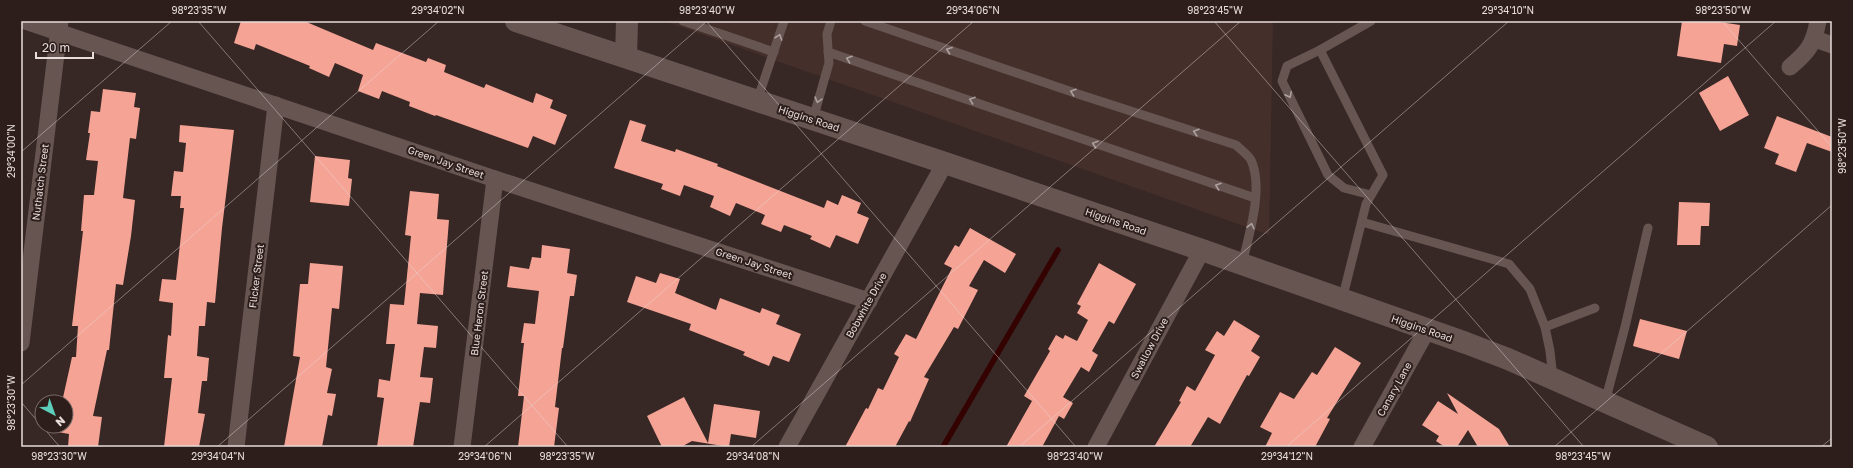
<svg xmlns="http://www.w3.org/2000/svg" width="1853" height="468" font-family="'Golos Text',sans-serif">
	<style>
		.built { fill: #442f2b }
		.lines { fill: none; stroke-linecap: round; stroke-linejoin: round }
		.stream { stroke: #330201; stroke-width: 5.5 }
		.building { fill: #f5a395 }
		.service { stroke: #675552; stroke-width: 9 }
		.minor { stroke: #675552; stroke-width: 17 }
		.tertiary { stroke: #675552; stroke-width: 22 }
		.oneway { stroke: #ada09d }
		.ticks { fill: none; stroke: #e7dddb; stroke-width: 1; stroke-opacity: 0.45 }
		.labels { text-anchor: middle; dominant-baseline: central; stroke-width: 4; stroke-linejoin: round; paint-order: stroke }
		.street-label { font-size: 10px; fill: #e7dddb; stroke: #2d1e1b }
		.neatline { fill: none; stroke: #e7dddb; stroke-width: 1.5 }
		.ticks-label { font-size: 10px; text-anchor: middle; fill: #e7dddb }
	</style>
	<rect width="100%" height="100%" fill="#372725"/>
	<path class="built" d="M664,21H1273L1269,235Z"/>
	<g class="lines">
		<path class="stream" d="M943,447L1058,250"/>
	</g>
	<g class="building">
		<path d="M241,21H304L373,50L376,43L426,62L428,58L446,65L444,72L484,88L486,84L533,103L536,93L553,100L550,108L567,115L555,145L533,136L528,148L436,115L435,116L409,106L410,102L382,91L379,99L358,91L363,75L335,63L329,77L309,68L310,66L256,44L254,50L234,43Z"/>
		<path d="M1682,21H1713L1740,25L1737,46L1724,44L1721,63L1677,56Z"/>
		<path d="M1728,76L1749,115L1720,131L1699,93Z"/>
		<path d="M103,89L136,93L134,107L140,108L136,139L130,138L123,198L135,200L131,236L123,285L116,284L109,350H107L93,416L102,417L98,447H68L69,434L58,432L59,426H66V402H62L72,357H76L78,326H72L83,231H81L84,195H94L98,161L86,160L90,133H88L91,111L100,112Z"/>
		<path d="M1777,116L1832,137V152L1807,143L1796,172L1775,164L1779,154L1764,148Z"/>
		<path d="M630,120L646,125L641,141L675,152L676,149L718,164L717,166L824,208L827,200L838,205L842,195L861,203L857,213L869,218L858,244L836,235L830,248L810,239L812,236L784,225L781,232L761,224L765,215L736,203L730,216L710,207L714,196L684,185L680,196L661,189L663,184L614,168Z"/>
		<path d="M180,125L234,130L222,228L215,303L207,302L205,326H199L197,356L209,358L207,381H202L198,413L205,414L199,447H164L172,378H164L168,335L171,336L173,303L159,301L162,279L176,280L184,208H180L181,196H171L174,171L183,172L186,143L179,142Z"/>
		<path d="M315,156L350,160L348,178L352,179L349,206L310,202Z"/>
		<path d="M410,191L439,194L437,219L449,220L443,295L420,293L417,324L438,326L436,348L424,347L420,377L433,378L430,403L420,402L413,447H377L384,398L377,397L379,379L390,381L395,344H386L390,304L404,305L411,236L405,235Z"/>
		<path d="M1679,202L1710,203L1709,226H1701L1700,245H1677Z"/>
		<path d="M970,228L1016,254L1005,273L984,260L969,286L978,290L958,329L954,327L924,377L929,379L910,422L909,421L895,447H845L866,408L868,409L878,388L883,390L899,357L894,354L906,334L916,339L952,268L944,264L955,245L959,247Z"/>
		<path d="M542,245L570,249L567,273L577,275L574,296H570L563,348H562L555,407L559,408L554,447H518L524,396H518L524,343H521L524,323L535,324L539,291L507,287L510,266L529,269L532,257L541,258Z"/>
		<path d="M310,263L343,266L339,309L332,308L326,367L332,369L327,393L336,394L332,416L328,415L322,447H284L300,357L293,356L300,284H308Z"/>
		<path d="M1099,263L1136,284L1114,324L1109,321L1092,351L1098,355L1089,372L1081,367L1063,397L1073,403L1064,419L1059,416L1042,447H1006L1032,401L1024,396L1050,351L1048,349L1056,335L1063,339L1065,335L1077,341L1088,320L1077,313L1081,306L1077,304Z"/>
		<path d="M660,273L680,279L675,293L716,310L720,298L760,313L762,308L780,315L776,324L801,334L789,362L773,356L769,366L743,355L745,352L689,330L691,324L627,302L636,276L656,283Z"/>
		<path d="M1640,319L1687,331L1679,359L1633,346Z"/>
		<path d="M1234,320L1260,336L1251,351L1260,357L1249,376L1247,375L1220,424L1208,417L1190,447H1154L1181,402L1179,401L1187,386L1195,391L1215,355L1205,350L1217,331L1224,336Z"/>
		<path d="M1335,347L1361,363L1327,418L1330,419L1315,447H1265L1272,433L1260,427L1280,392L1294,399L1312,372L1317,375Z"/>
		<path d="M1447,393L1499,429L1510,447H1478L1468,430L1457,447H1445L1436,441L1439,436L1422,425L1438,401L1458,414Z"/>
		<path d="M684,397L708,443L714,404L760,411L756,438L731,434L729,447L692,441L681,447H662L647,416Z"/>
	</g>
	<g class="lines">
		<g class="service">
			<path d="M683,21L774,52"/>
			<path d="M865,21L1081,95L1236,145C1240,149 1248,155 1251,160C1264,188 1249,235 1242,264"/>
			<path d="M1320,50L1287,66L1282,81L1328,175L1344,188L1371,195"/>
			<path d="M828,52L1255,198"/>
			<path d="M757,101L784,21"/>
			<path d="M813,119L829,63L827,34L831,21"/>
			<path d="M1362,222L1509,264L1530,289L1545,327L1550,351L1553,378"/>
			<path d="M1342,300L1366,204L1383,175L1320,50L1371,21"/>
			<path d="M1545,327L1595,308"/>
			<path d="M1605,402L1625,327L1648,228"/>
		</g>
		<g class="minor">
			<path d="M25,21L495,179L869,301"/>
			<path d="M1815,39L1832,45"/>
			<path d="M1790,67C1808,52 1814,44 1818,21"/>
			<path d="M21,343L60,21"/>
			<path d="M236,447L276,105"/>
			<path d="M462,447L495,179"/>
			<path d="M787,447L945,163"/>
			<path d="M1096,447L1202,250"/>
			<path d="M1362,447L1427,330"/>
		</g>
		<g class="tertiary">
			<path d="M516,21L945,163L1202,250L1466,343L1508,359L1707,447"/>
			<path d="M626,57L627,21"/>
		</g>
	</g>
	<defs><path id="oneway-chevron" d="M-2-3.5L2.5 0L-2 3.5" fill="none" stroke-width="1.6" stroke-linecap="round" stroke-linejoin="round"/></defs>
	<g class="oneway">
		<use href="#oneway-chevron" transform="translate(779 37) rotate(-71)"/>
		<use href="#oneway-chevron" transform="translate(949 50) rotate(-160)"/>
		<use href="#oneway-chevron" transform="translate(849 59) rotate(-161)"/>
		<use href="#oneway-chevron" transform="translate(1073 92) rotate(-161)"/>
		<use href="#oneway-chevron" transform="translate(1289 95) rotate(64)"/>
		<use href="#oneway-chevron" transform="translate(818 100) rotate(106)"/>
		<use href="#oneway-chevron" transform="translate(972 100) rotate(-161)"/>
		<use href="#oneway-chevron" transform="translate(1196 132) rotate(-163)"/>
		<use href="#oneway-chevron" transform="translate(1095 144) rotate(-161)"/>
		<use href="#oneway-chevron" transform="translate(1218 186) rotate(-161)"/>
		<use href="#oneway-chevron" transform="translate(1251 226) rotate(-77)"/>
	</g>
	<path class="ticks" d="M198,21L568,447M706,21L1076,447M1214,21L1584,447M1722,21L1832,147M21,152L172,21M21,385L439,21M21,402L60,447M217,447L707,21M484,447L974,21M751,447L1241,21M1019,447L1509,21M1286,447L1776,21M1554,447L1832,205M1821,447L1832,438"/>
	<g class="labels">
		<g class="street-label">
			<text transform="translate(809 118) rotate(18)">Higgins Road</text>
			<text transform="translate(446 162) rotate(19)">Green Jay Street</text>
			<text transform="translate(40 182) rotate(-83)">Nuthatch Street</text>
			<text transform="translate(1116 221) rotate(19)">Higgins Road</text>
			<text transform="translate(754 263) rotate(18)">Green Jay Street</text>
			<text transform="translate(256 276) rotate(-83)">Flicker Street</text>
			<text transform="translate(866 305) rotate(-61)">Bobwhite Drive</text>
			<text transform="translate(479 313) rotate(-83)">Blue Heron Street</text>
			<text transform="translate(1422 328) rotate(19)">Higgins Road</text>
			<text transform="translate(1149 348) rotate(-62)">Swallow Drive</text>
			<text transform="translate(1394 389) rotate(-61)">Canary Lane</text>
		</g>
	</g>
	<rect width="1853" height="468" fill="none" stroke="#2d1e1b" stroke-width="44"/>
	<g transform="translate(54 414) rotate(139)"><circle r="19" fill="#2d1e1b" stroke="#776a68"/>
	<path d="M0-3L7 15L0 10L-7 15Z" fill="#5dceba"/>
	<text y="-6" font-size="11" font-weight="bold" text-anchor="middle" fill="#e7dddb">N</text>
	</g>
	<path d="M36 52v6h57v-6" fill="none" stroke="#e7dddb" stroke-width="2"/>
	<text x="42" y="52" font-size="12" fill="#e7dddb" stroke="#2d1e1b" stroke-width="3" paint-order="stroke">20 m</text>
	<rect x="22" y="22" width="1809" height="424" class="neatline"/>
	<g class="ticks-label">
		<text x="199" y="14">98°23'35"W</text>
		<text x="438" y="14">29°34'02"N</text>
		<text x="707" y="14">98°23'40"W</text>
		<text x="973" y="14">29°34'06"N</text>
		<text x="1215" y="14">98°23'45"W</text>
		<text x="1508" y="14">29°34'10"N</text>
		<text x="1723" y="14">98°23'50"W</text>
		<text transform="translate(1842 146) rotate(-90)" y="4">98°23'50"W</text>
		<text transform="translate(11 151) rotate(-90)" y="4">29°34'00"N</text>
		<text transform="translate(11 403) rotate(-90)" y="4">98°23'30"W</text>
		<text x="59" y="460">98°23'30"W</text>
		<text x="218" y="460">29°34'04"N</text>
		<text x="485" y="460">29°34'06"N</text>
		<text x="567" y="460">98°23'35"W</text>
		<text x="753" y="460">29°34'08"N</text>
		<text x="1075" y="460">98°23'40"W</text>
		<text x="1287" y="460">29°34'12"N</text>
		<text x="1583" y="460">98°23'45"W</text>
	</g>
</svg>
